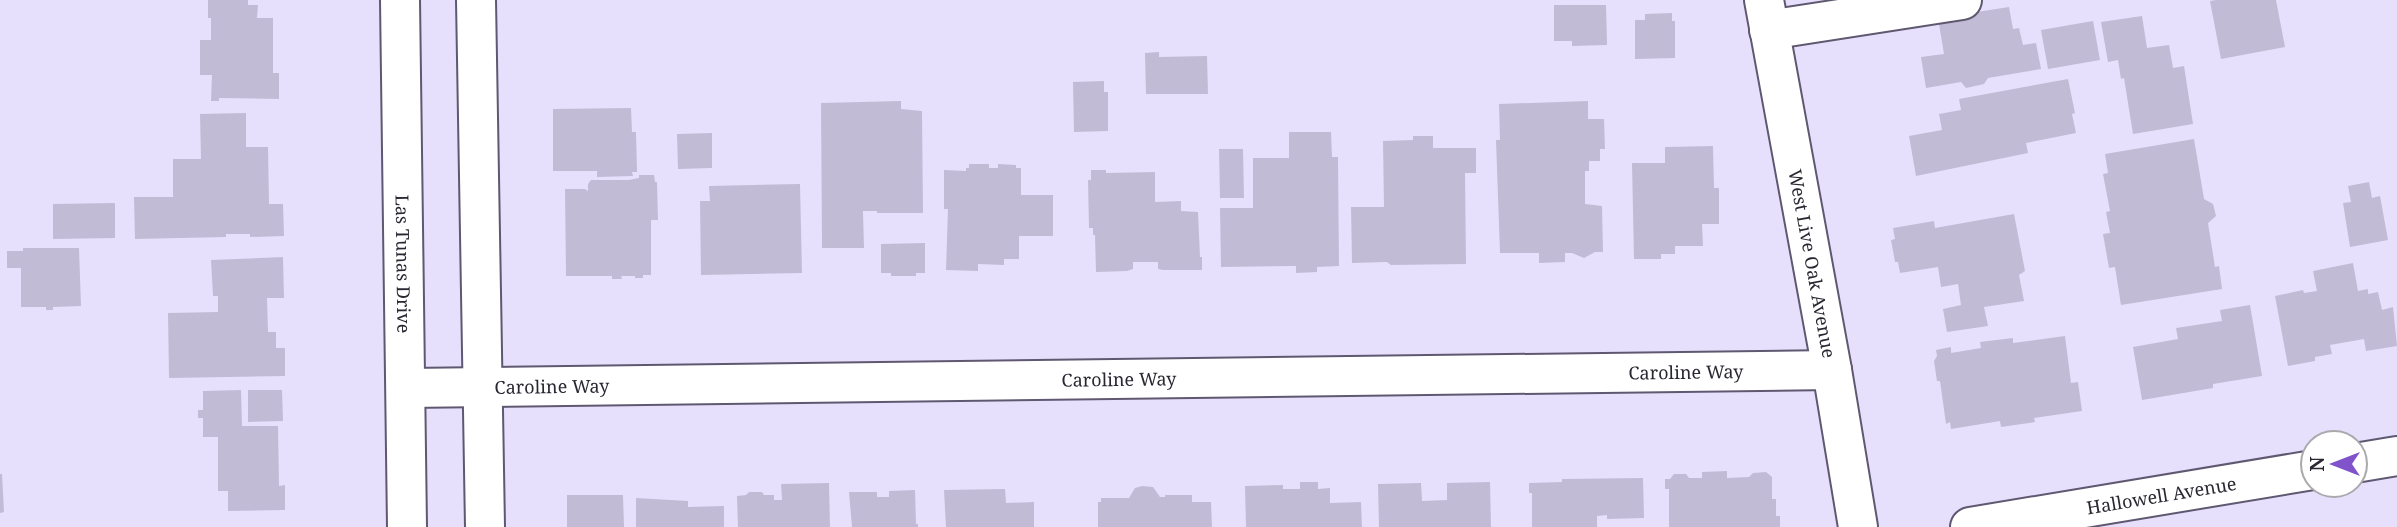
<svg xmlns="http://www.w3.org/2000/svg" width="2397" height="527" font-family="'Noto Serif',serif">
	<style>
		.building { fill: #c2bbd6 }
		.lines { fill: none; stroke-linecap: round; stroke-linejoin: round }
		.minor-casing { stroke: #5f5870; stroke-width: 42 }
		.major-casing { stroke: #5f5870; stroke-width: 42 }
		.minor { stroke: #fff; stroke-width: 38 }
		.major { stroke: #fff; stroke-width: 38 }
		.labels { text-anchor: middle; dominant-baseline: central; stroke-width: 5; stroke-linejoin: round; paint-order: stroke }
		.street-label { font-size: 18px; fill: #2a2732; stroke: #fff }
	</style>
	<rect width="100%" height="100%" fill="#e7e0fc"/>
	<g class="building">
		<path d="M208,0H248V5H258L257,18H273V73H279V99L219,98V101H211L212,75H200V40H211V18H208Z"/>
		<path d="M2216,0H2276L2285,47L2221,59L2210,1Z"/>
		<path d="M1554,5H1606L1607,45L1572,46V41H1554Z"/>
		<path d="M2009,7L2013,29L2019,28L2023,45L2036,43L2041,69L1988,78L1984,84L1966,88L1961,82L1926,88L1921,57L1944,54L1938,18Z"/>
		<path d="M1672,13V21H1675V58L1635,59V20H1645V14Z"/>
		<path d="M2142,16L2147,48L2169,45L2173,68L2184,66L2193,124L2133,134L2124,78L2121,79L2118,60L2108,62L2101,22Z"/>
		<path d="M2093,21L2100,60L2048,69L2041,30Z"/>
		<path d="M1159,52V57L1207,56L1208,94H1146L1145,53Z"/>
		<path d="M2068,79L2075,113L2072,114L2076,133L2026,143L2028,153L1916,176L1909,136L1942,130L1939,114L1961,110L1959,99Z"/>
		<path d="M1104,81V92H1108V131L1074,132L1073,82Z"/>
		<path d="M901,101V109L922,111L923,213H877V211H863L864,248H822L821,103Z"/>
		<path d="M1588,101V119H1604L1605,149H1600V161H1589V171H1585V204L1602,206L1603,252H1595L1584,258L1572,253H1565V262L1539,263V253H1500L1496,140H1500L1499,104Z"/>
		<path d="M631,108L632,132H636L637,172H632L633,176L597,177V171H553V109Z"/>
		<path d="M246,113V147H268L269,204H283L284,236L250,237V234H226V237L135,239L134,197H173V159H201L200,114Z"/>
		<path d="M1289,132H1331L1332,157H1338L1339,266L1317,267V272L1296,273V266L1221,267L1220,208H1253V158H1289Z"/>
		<path d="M712,133V168L678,169L677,134Z"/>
		<path d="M1413,136H1433V148H1476V173H1465L1466,264L1391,265L1387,262L1352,263L1351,207H1384L1383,141L1413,140Z"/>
		<path d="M2194,139L2204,199L2213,204L2216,216L2208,223L2215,267L2219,266L2222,289L2121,305L2115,267L2109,268L2103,234L2110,233L2106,212L2110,211L2103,174L2108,173L2105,154Z"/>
		<path d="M1713,146L1714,188H1719V224H1702L1703,246H1675V254H1661V259H1634L1632,163H1665V147Z"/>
		<path d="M1219,149H1243L1244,198H1220Z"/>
		<path d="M969,164H989V168H998V164L1016,165V168H1021V195H1053V236H1019V259H1004V265L978,264V271L946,270L948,209H944V170L966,171V168H969Z"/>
		<path d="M1091,170H1106V173L1155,172V202L1181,201V211L1198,212L1200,257H1202V270H1163L1158,269V262H1133V269L1127,271L1096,272L1095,235H1093V228H1089L1088,180H1091Z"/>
		<path d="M639,175H654L655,182H657L658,220H651V275H643V278H635V276H621L622,279H612V276H566L565,189H585L588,191V184L591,180H629L639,178Z"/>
		<path d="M2369,182L2372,198L2380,196L2388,240L2350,247L2343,203L2351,202L2348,186Z"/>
		<path d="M800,184L802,273L701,275L700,201H710L709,186Z"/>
		<path d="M115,203V238L53,239V204Z"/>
		<path d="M2014,214L2025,271L2019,275L2024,301L1984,307L1988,326L1947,332L1943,309L1961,305L1958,284L1941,287L1938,267L1900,273L1898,262H1895L1891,240L1895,239L1893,228L1934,221L1935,228Z"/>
		<path d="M925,243V273H916V276H891V273H881V244Z"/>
		<path d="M23,248H79L81,306L53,307V310H46V307H21V268H7V251H23Z"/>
		<path d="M283,257L284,298H267L268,332H276V348H285V376L169,378L168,313L218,312V296H213L211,260Z"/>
		<path d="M2353,263L2358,291L2368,289V294L2378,292L2382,310L2393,307L2397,346L2366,351L2364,339L2330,345L2332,354L2315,357V361L2288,366L2275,296L2303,290L2304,293L2317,291L2313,271Z"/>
		<path d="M2250,305L2262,376L2213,384V388L2142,400L2133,347L2178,339L2176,328L2222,321L2220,310Z"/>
		<path d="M2065,336L2071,383L2078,382L2082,411L2034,418L2035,422L2001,427L2000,421L1951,429L1950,422L1946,424L1940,381H1937L1934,361L1937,356L1936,350L1951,347V353L1981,348L1980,342L2013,338V343Z"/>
		<path d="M241,390L242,426H278L279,486L285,485V510L228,511V491H218V437H203V418H198V410H203V391Z"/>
		<path d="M248,390H282L283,421L248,422Z"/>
		<path d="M1727,471V478L1749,477L1753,473L1766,472L1772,477V499H1776V516H1780V527H1669V489H1665V479H1670L1674,474H1686L1689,478H1702V472Z"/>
		<path d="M0,474H2L4,512L0,513Z"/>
		<path d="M1643,478L1644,518L1607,519V515L1597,516V527H1532V493H1529V483L1562,482V479Z"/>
		<path d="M1300,482H1318V489L1330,488V503L1361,502L1362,527H1246L1245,486L1283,485V489H1300Z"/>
		<path d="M1490,482L1491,527H1379L1378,484L1421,483L1422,501L1447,500V483Z"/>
		<path d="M829,483L830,527H738L737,496L746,495L749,492H762L764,495H774V500H782L781,484Z"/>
		<path d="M1142,486L1153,487L1160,497H1165V495H1192V502H1211L1212,527H1098V502H1101V498H1129L1135,488Z"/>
		<path d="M1005,489L1006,503L1034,502V527H946L944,490Z"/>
		<path d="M915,490L916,524H918V527H852L849,492H877V497H889V491Z"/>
		<path d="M567,495H623L624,527H567Z"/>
		<path d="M636,498L688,501V507L724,506V527H636Z"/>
	</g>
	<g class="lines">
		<g class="minor-casing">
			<g id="minor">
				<path id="s1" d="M1764,0L1832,370L1858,527"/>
				<path d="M1769,30L1962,0"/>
				<path id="s2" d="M407,388L1832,370"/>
				<path d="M2355,463L2397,456"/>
				<path id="s3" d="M1970,527L2313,470"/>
			</g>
		</g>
		<g class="major-casing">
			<g id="major">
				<path id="s4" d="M400,0L407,527"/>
				<path d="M476,0L485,527"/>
			</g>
		</g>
		<use href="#minor" class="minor"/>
		<use href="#major" class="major"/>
	</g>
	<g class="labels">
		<g class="street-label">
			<text stroke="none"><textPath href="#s1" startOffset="268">West Live Oak Avenue</textPath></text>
			<text stroke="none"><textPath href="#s4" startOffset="264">Las Tunas Drive</textPath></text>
			<text stroke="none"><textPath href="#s2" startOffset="1279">Caroline Way</textPath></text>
			<text stroke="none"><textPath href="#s2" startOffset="712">Caroline Way</textPath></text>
			<text stroke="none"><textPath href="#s2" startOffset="145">Caroline Way</textPath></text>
			<text stroke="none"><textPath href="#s3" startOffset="194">Hallowell Avenue</textPath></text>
		</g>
	</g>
	<g transform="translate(2334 464) rotate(270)"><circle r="33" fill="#ffffff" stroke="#aaa9ad" stroke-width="2"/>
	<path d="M0-5L12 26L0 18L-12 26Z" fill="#8053cb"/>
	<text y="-10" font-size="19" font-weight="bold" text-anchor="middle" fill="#2a2732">N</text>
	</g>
</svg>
